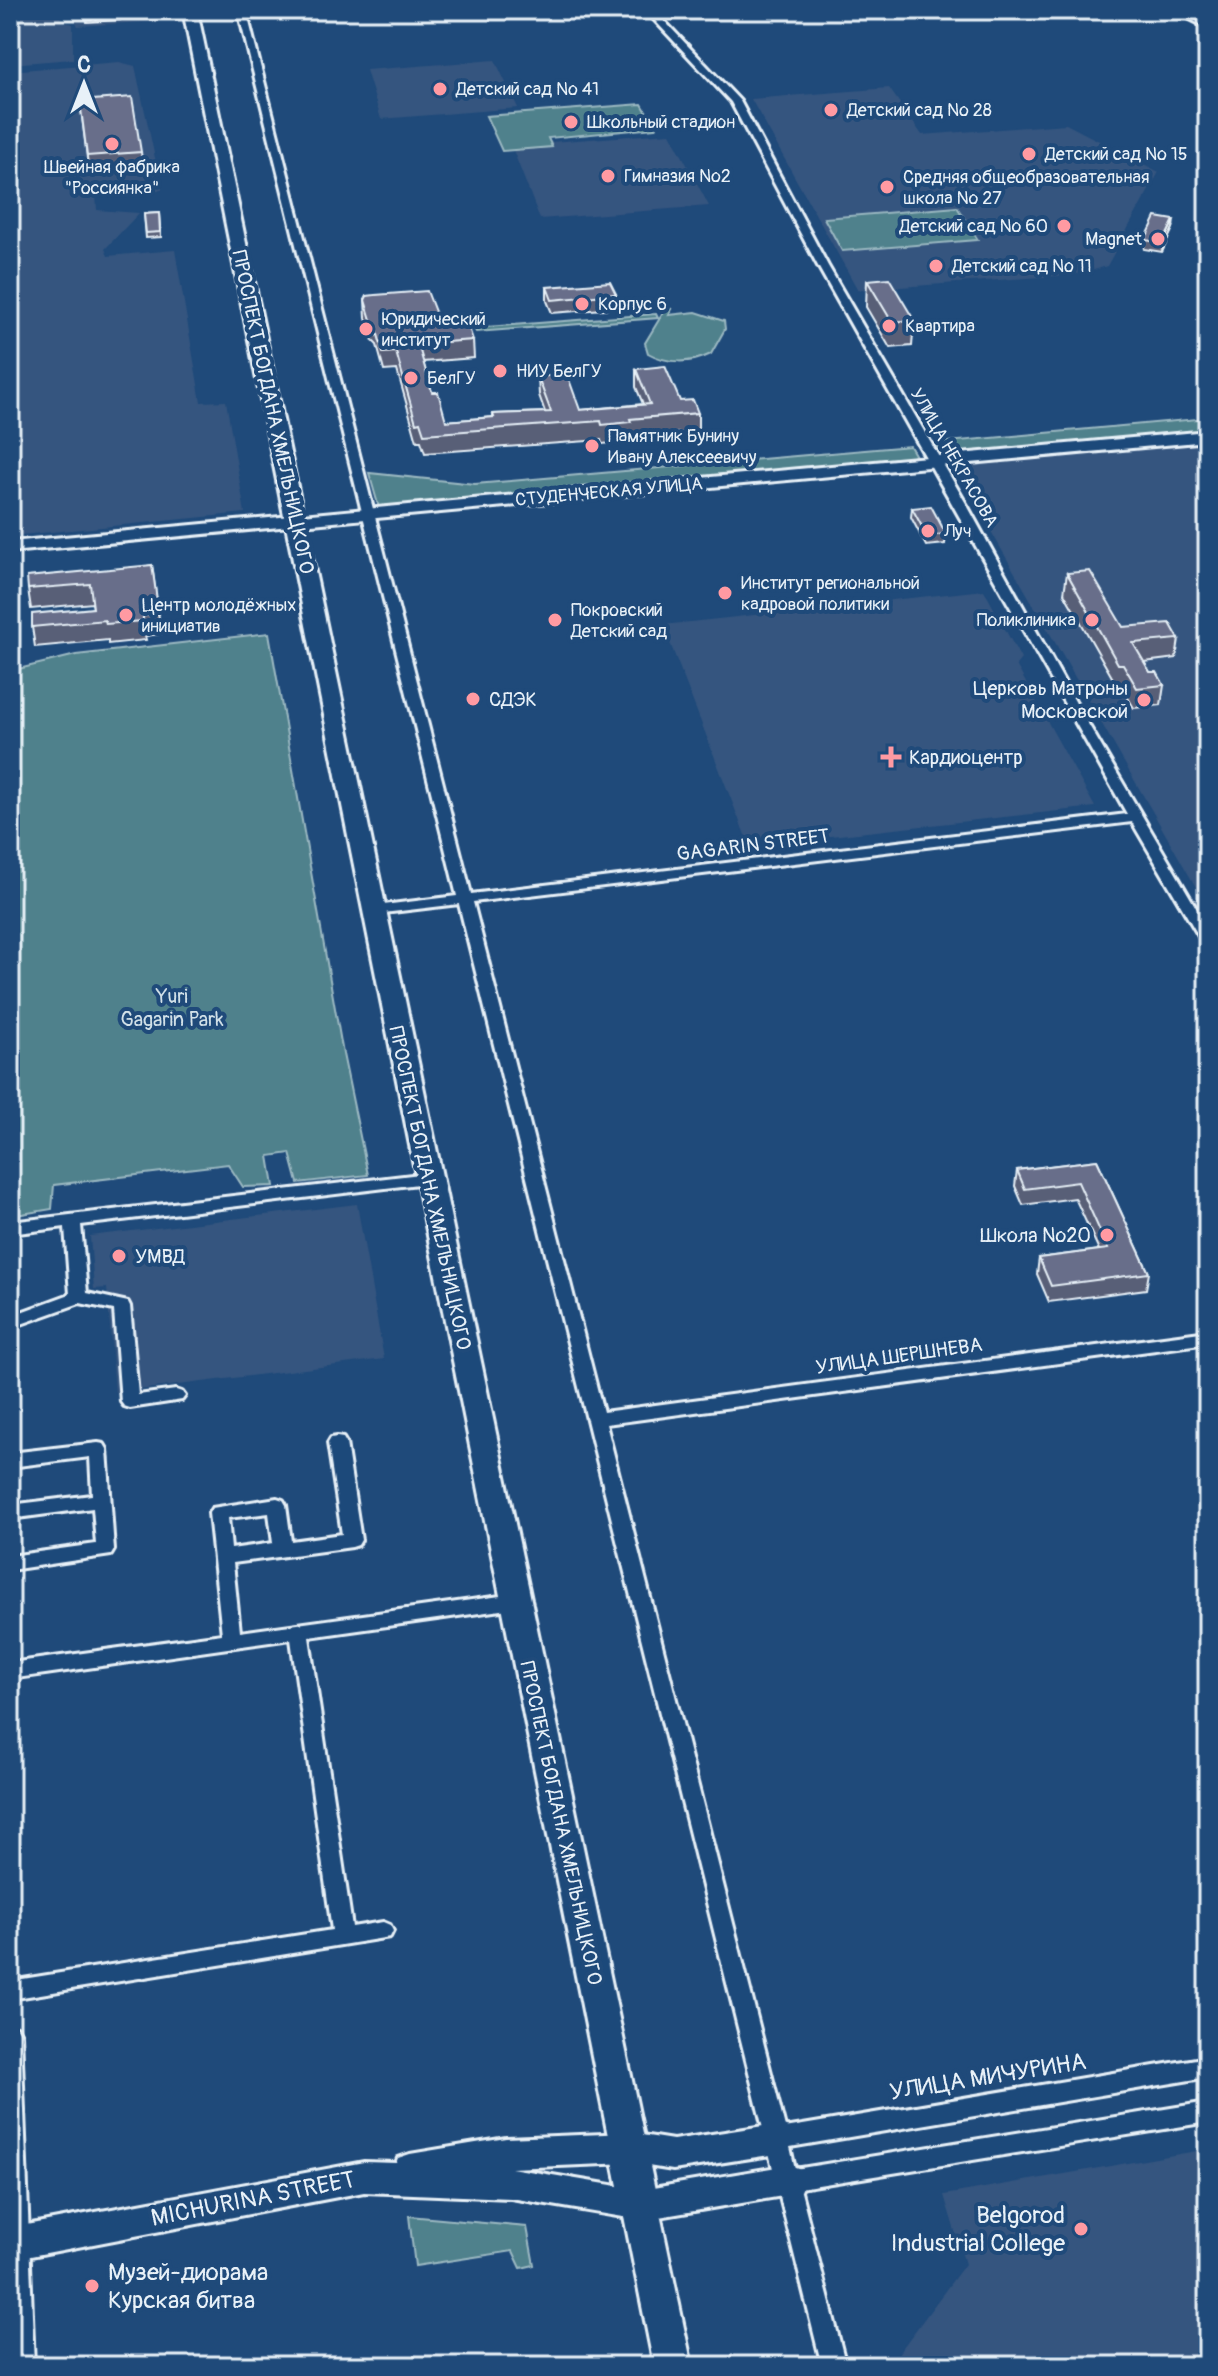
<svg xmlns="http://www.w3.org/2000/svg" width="1218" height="2376" font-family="Pangolin,sans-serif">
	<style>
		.built { fill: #35557f }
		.green { fill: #50818c; stroke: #9cb9c2; stroke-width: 2 }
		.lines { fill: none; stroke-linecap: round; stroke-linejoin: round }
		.street-casing { stroke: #e8f1f8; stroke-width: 6 }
		.secondary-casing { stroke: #e8f1f8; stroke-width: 6 }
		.primary-casing { stroke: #e8f1f8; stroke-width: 6 }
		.street { fill: #1f4a7a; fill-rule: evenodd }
		.secondary { fill: #1f4a7a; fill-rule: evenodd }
		.primary { fill: #1f4a7a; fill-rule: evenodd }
		.wall { fill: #595f77; stroke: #e8f1f8; stroke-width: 2 }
		.shaded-wall { fill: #484d61; stroke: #e8f1f8; stroke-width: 2 }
		.building { fill: #676e8a; stroke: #e8f1f8; stroke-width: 2 }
		.poi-dot { fill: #ff9aa2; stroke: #1f4a7a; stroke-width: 3 }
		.labels { text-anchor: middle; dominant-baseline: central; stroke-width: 8; stroke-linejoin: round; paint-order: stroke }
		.far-poi-label { font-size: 18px; fill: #e8f1f8; stroke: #1f4a7a; text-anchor: start }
		.far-street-label { font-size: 18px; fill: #e8f1f8; stroke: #1f4a7a }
		.street-label { font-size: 20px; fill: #e8f1f8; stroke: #1f4a7a }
		.poi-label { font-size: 20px; fill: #e8f1f8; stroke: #1f4a7a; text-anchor: start }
		.park-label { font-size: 20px; fill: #d1e0e8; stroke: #1f4a7a }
		.near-street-label { font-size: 24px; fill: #e8f1f8; stroke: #1f4a7a }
		.near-poi-label { font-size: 24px; fill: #e8f1f8; stroke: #1f4a7a; text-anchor: end }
	</style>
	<rect width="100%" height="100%" fill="#1f4a7a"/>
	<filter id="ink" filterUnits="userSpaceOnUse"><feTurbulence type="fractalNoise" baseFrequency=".0125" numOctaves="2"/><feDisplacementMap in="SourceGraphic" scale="16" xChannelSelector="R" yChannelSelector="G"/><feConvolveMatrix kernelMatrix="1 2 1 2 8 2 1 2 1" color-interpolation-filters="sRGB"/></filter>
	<g filter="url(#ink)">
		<g class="built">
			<path d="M10,10H60L62,21L73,24V59L10,64Z"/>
			<path d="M70,10H157L159,21L78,26Z"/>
			<path d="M495,60L518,108L381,119L366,70Z"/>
			<path d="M119,62L135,66L162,190L96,195L97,210L139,213L105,249L108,256L175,250L201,402L226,401L245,513L10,536V71Z"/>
			<path d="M889,88L922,135L1066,124L1159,172L1107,266L1084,273L1056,276L858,290L751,99Z"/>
			<path d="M670,133L709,206L540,219L511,145Z"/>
			<path d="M1208,442V908L954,467Z"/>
			<path d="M984,590L1021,659L1016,665L1095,807L749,845L663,625Z"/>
			<path d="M357,1204L384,1359L115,1393L107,1288L94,1289L90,1236Z"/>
			<path d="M1208,2149V2366H889L965,2264L944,2195Z"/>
		</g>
		<g class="green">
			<path d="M642,104L656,128L548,138L552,147L502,151L486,116Z"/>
			<path d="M957,207L978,240L842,251L824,218Z"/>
			<path d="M666,308L672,309L669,315L696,312L724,321L725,329L711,354C691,364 667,364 648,353L645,343Z"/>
			<path d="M656,314L658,318L476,332L474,328Z"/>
			<path d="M1208,418V430L943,456L936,443Z"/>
			<path d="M910,446L917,458L379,508L369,473L475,484Z"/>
			<path d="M269,633L343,1054L368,1175L298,1183L290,1153L269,1156L274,1186L243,1187L228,1164L54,1185L52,1209L10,1216V671L76,655Z"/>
			<path d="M409,2216L527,2227L534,2265L521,2268L513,2251L415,2266Z"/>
		</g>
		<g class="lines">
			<g class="street-casing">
				<g id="street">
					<path d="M238,10H246L471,894L1127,814L818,266L731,102L645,10H654L740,101L828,266L968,507L1077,705L1208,928V944L1201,940L1132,822L473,902L603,1412L1208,1331V1343L606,1424L785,2128L1208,2057V2077L790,2147L795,2169L1208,2102V2122L800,2188L846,2366H822L459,904L375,914L368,910L375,906L457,896Z"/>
					<path d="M429,1173L435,1174L437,1178L435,1182L81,1225L87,1293L128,1302L130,1306L138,1395L176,1390L182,1392L185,1396L182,1400L130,1408L124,1406L121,1402L114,1310L80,1303L10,1328V1316L70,1294L65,1227L10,1234V1222Z"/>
					<path d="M337,1437L343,1438L346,1443L361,1540L358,1545L352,1547L233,1563L240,1632L515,1594L522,1596L524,1601L522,1606L515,1608L309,1637L352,1927L383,1922L390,1925L393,1931L390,1937L10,1999V1981L332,1930L291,1639L10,1679V1663L222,1634L209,1513L212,1508L277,1498L283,1500L286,1505L291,1541L342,1534L328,1443L331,1438ZM269,1513L273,1543L231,1549L228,1518Z"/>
					<path d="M98,1443L104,1444L107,1449L114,1550L111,1555L10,1570V1556L96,1544L93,1508L10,1519V1505L92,1495L90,1457L10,1467V1453Z"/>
					<path d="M10,2025L17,2027L21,2034L34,2366H10Z"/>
				</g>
			</g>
			<g class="secondary-casing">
				<g id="secondary">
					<path d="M1172,10H1190L1208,19V28Z"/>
					<path d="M1208,431V441L10,552V542Z"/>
					<path d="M777,2124L789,2128L793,2139L789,2150L777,2154L673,2170L629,2163L511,2168L641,2190L789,2165L801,2169L806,2180L801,2191L789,2195L641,2220L511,2198L364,2192L10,2260V2228L364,2162L396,2163L398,2158L410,2154L506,2138L629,2133L673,2140Z"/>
				</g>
			</g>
			<g class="primary-casing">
				<path id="primary" d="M183,10H197L692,2366H654Z"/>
			</g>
			<use href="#street" class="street"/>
			<use href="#secondary" class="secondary"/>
			<use href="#primary" class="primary"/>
		</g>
		<g class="wall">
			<path d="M85,10H119L120,20L87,22Z"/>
			<path d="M80,101L141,152L143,170L89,174Z"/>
			<path d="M159,213L161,237L146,238L144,214Z"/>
			<path d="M1173,228L1162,252L1144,249L1145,240Z"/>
			<path d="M867,280L914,320L912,346L890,348L866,307Z"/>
			<path d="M547,287L616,294V308L552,313L547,301Z"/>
			<path d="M365,300L439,322L473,340L474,358L423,362L432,392L446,421L493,417V414L545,412L539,395L538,377L580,410L643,404L636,387V369L680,401L698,413V432L631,437V441L602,444L601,440L425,453L421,441H417L397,370L384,371L377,345L373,341L366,318Z"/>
			<path d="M912,508L946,534L945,544L926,546L911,517Z"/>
			<path d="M152,565L161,634L145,636L146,640L108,644V640L35,647L32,627L93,608L92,603L31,609L28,589Z"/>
			<path d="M1067,573L1123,627L1179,639L1176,658L1144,662L1150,672L1164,685L1161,705L1134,708L1120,684H1116L1064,593Z"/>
			<path d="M1205,825H1208V858L1201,846Z"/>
			<path d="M1097,1160L1149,1273L1146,1289L1049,1302L1037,1274L1039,1258L1099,1250L1075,1198L1023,1205L1015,1186L1017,1170Z"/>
		</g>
		<path class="shaded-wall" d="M1174,220L1173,228L1162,252L1163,243Z"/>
		<g class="building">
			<path d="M85,10H119L86,12Z"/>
			<path d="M132,97L141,152L87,156L80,101Z"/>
			<path d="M159,213L160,232L146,233L144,214Z"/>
			<path d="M1156,217L1174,220L1163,243L1145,240Z"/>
			<path d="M889,278L914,320L892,322L867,280Z"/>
			<path d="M610,282L616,294L552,300L547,287Z"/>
			<path d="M427,291L439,322L466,319L473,340L418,344L432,392H438L446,421L494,417L493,414L551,412L538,377L567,374L580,410L650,404L636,369L665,366L680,401L693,400L698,413L630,419L631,422L602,425L601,421L424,434L420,422L416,423L396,352L383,353L376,327L372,323L365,300L367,296L375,295Z"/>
			<path d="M931,506L946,534L927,536L912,508Z"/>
			<path d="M152,565L159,614L143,616V621L106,624L105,620L32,627V614L93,608L90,584L28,589L27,577Z"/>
			<path d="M1090,571L1123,627L1170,623L1179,639L1133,643L1150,672H1157L1164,685L1137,688L1123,664H1118L1067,573Z"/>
			<path d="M1097,1160L1149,1273L1051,1286L1039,1258L1108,1249L1078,1182L1025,1189L1017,1170Z"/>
		</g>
	</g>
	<g class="poi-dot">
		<circle cx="440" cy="89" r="8"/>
		<circle cx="831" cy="110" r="8"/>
		<circle cx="571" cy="122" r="8"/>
		<circle cx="112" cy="144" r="8"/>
		<circle cx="1029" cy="154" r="8"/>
		<circle cx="608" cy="176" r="8"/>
		<circle cx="887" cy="187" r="8"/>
		<circle cx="1064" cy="226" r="8"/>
		<circle cx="1158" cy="239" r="8"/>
		<circle cx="936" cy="266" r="8"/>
		<circle cx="582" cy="304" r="8"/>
		<circle cx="889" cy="326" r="8"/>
		<circle cx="366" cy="329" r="8"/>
		<circle cx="500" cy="371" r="8"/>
		<circle cx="411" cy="378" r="8"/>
		<circle cx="592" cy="446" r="8"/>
		<circle cx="928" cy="531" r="8"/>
		<circle cx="725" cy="593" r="8"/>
		<circle cx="126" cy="615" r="8"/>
		<circle cx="555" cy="620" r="8"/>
		<circle cx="1092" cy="620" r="8"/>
		<circle cx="473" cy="699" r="8"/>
		<circle cx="1144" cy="700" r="8"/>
		<path d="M887 745h8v8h8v8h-8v8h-8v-8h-8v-8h8z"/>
		<circle cx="1107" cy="1235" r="8"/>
		<circle cx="119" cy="1256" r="8"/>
		<circle cx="1081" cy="2229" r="8"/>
		<circle cx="92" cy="2286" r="8"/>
	</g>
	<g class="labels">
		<g class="far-poi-label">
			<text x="456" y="89">Детский сад № 41</text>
			<text x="847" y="110">Детский сад № 28</text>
			<text x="587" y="122">Школьный стадион</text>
			<text x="1045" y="154">Детский сад № 15</text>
			<text x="112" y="167" text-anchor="middle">Швейная фабрика<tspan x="112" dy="21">"Россиянка"</tspan></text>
			<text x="624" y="176">Гимназия №2</text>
			<text x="903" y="177">Средняя общеобразовательная<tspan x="903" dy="21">школа № 27</tspan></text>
			<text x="1048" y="226" text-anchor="end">Детский сад № 60</text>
			<text x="1142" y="239" text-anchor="end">Magnet</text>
			<text x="952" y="266">Детский сад № 11</text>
			<text x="598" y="304">Корпус 6</text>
			<text x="382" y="319">Юридический<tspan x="382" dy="21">институт</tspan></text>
			<text x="905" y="326">Квартира</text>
			<text x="516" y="371">НИУ БелГУ</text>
			<text x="427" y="378">БелГУ</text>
			<text x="608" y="436">Памятник Бунину<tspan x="608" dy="21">Ивану Алексеевичу</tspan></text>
			<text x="944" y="531">Луч</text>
			<text x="741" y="583">Институт региональной<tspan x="741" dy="21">кадровой политики</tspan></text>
			<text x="142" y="605">Центр молодёжных<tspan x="142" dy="21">инициатив</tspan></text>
			<text x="571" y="610">Покровский<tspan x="571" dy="21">Детский сад</tspan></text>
			<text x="1076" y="620" text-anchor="end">Поликлиника</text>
		</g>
		<g class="far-street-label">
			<text transform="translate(954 458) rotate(60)">УЛИЦА НЕКРАСОВА</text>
			<text transform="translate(609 492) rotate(-5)">СТУДЕНЧЕСКАЯ УЛИЦА</text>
		</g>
		<g class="street-label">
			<text transform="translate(273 412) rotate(78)">ПРОСПЕКТ БОГДАНА ХМЕЛЬНИЦКОГО</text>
			<text transform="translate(753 845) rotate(-7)">GAGARIN STREET</text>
			<text transform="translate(430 1188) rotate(78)">ПРОСПЕКТ БОГДАНА ХМЕЛЬНИЦКОГО</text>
			<text transform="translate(899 1356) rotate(-8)">УЛИЦА ШЕРШНЕВА</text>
			<text transform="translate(561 1823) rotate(78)">ПРОСПЕКТ БОГДАНА ХМЕЛЬНИЦКОГО</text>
		</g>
		<g class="poi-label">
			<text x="1128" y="688" text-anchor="end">Церковь Матроны<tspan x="1128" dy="23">Московской</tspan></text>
			<text x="489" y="699">СДЭК</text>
			<text x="909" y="757">Кардиоцентр</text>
			<text x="1091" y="1235" text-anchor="end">Школа №20</text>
			<text x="135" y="1256">УМВД</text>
		</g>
		<g class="park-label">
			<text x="172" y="996">Yuri<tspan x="172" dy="23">Gagarin Park</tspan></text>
		</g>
		<g class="near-street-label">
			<text transform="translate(988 2077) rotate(-9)">УЛИЦА МИЧУРИНА</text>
			<text transform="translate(253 2199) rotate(-11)">MICHURINA STREET</text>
		</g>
		<g class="near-poi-label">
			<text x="1065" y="2215">Belgorod<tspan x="1065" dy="28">Industrial College</tspan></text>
			<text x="108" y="2272" text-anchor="start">Музей-диорама<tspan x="108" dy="28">Курская битва</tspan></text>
		</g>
	</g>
	<rect width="1218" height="2376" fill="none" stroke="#1f4a7a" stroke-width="40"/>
	<rect x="20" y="20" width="1178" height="2336" fill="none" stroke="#e8f1f8" stroke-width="3" filter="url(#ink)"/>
	<g transform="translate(84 84)" stroke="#1f4a7a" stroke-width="6" paint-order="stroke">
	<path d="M0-6L14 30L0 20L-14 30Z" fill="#e8f1f8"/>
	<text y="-12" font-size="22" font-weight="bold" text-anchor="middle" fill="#e8f1f8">С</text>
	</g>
</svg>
